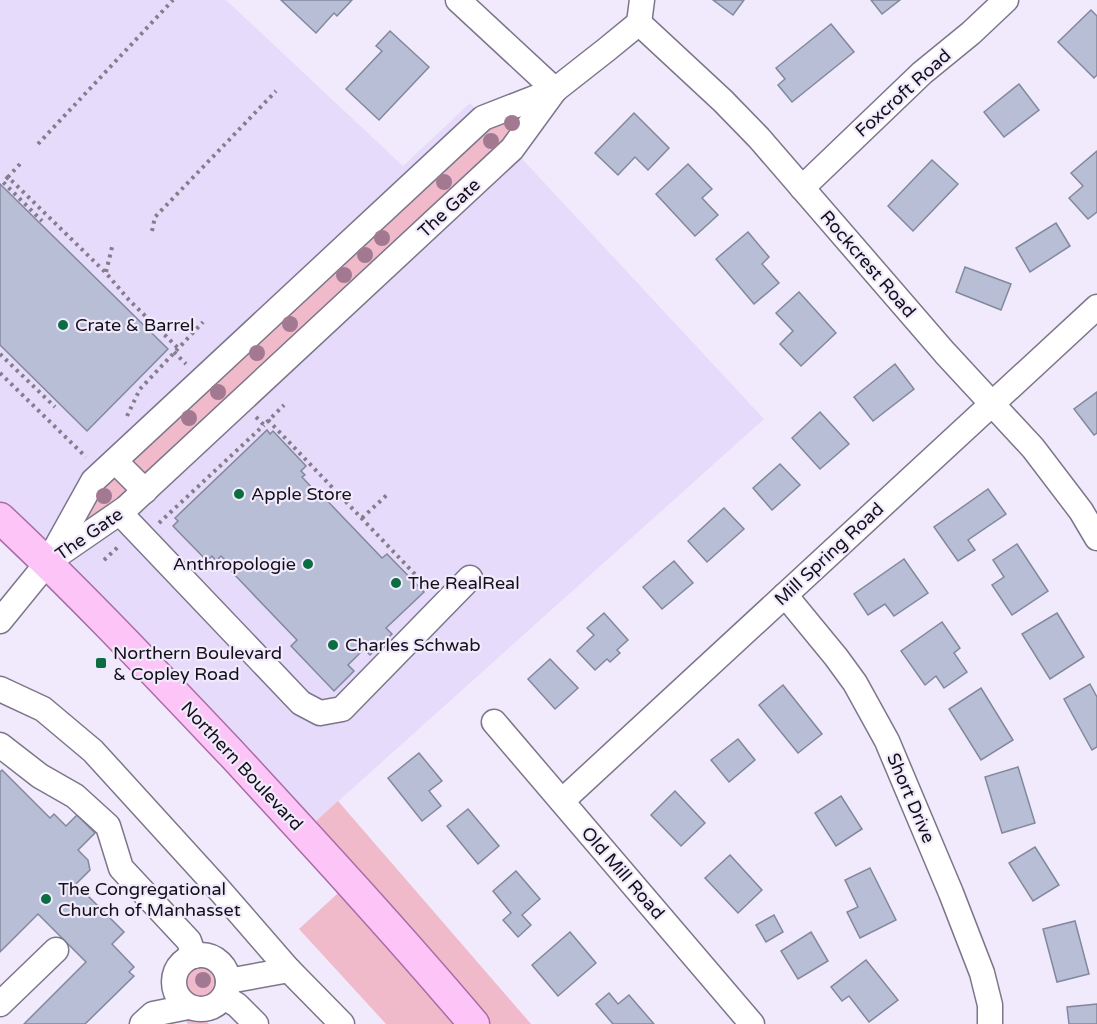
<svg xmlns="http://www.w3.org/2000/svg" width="1097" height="1024" font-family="'Varela Round',sans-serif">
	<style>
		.built { fill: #e6dbfa }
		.green { fill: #f1baca }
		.building { fill: #b7bed5; stroke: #82889d; stroke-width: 1.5 }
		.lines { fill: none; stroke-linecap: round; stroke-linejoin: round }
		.minor-casing { stroke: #7d768b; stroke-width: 27 }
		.major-casing { stroke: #aa6ca5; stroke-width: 33 }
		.path { stroke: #837e8b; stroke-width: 4; stroke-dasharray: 3 4.5; stroke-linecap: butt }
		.minor { stroke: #fff; stroke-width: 24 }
		.major { stroke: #fdc4f7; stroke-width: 30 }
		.tree { fill: #a27991 }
		.poi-dot { fill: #0d6d42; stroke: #f1eafd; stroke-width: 2 }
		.labels { text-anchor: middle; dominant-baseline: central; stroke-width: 4.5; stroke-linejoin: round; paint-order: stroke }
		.street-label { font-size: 18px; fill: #131018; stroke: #f1eafd }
		.poi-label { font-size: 18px; fill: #131018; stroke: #f1eafd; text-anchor: start }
	</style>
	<rect width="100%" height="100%" fill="#f1eafd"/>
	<path class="built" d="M0,0H226L403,166L470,103L764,419L304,832L0,518Z"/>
	<g class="green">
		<path d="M555,90L512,149L48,562L93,481L483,118Z"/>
		<path d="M338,801L531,1024H386L299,929L349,883L304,832Z"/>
		<path d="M202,955C213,957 220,962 226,972L219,1003L212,1008L197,1010L209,1024H188C180,1015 184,1011 181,1001C180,998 177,996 176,993C171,981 175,964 187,959C192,957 197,956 202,955Z"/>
	</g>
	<g class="building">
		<path d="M281,0H352L337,16L334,13L316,33Z"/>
		<path d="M713,0H744L733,15Z"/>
		<path d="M871,0H900L882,14Z"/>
		<path d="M1091,10L1097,16V75L1094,78L1058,42Z"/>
		<path d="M831,24L854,52L792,102L778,85L785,79L776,68Z"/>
		<path d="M390,31L429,67L379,120L346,89L382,51L376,46Z"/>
		<path d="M1019,84L1039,110L1004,137L984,112Z"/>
		<path d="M634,113L669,148L648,170L635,157L618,175L595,153Z"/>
		<path d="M1097,151V212L1088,219L1069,198L1083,186L1071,173Z"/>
		<path d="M932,160L958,184L913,231L888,206Z"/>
		<path d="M688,164L712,189L702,198L718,215L695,236L656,194Z"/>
		<path d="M0,184L168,349L87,431L0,345Z"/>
		<path d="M1056,223L1070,246L1030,272L1016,248Z"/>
		<path d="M748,232L769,257L762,264L779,283L754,304L716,259Z"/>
		<path d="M965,267L1011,284L1001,310L956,292Z"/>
		<path d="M799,292L836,333L801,366L780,344L793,331L776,313Z"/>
		<path d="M895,364L914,389L873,421L854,397Z"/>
		<path d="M1097,392V433L1094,435L1074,409Z"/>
		<path d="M820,412L849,444L820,469L792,438Z"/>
		<path d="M267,430L270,434L273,431L306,466L301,471L305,475L302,477L314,490L315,488L382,558L387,554L424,592L386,628L392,634L370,655L364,649L348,665L354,671L334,691L291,646L297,640L231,571L233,568L221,556L216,561L212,556L207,561L173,526L178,521L175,518Z"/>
		<path d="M780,464L800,485L772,510L753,488Z"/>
		<path d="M988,489L1006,514L968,540L975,550L958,561L934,527Z"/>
		<path d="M724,508L744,529L707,562L688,541Z"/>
		<path d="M1017,544L1048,591L1012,615L992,585L1004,577L993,560Z"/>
		<path d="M904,559L928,593L894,616L885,604L868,615L854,594Z"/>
		<path d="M674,561L693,583L662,609L643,587Z"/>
		<path d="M604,613L628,640L617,650L620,653L610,662L607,659L595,670L577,651L594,635L587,628Z"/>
		<path d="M1057,613L1084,657L1050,679L1022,634Z"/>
		<path d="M942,622L960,648L954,653L967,672L944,688L936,676L925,685L901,651Z"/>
		<path d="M550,659L578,688L555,709L528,679Z"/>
		<path d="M1090,684L1097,697V747L1092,750L1064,699Z"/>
		<path d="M783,685L822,734L798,753L759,705Z"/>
		<path d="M981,688L1013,740L981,760L949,709Z"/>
		<path d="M738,739L755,760L729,782L711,760Z"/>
		<path d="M419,753L442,781L429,791L441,806L422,821L388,778Z"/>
		<path d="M1018,767L1035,823L1002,833L985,777Z"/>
		<path d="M2,770L50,818L54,814L66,826L77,815L95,833L78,850L88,860L90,870L76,884L124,932L112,944L134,967L129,972L134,976L85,1024H24L86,962L38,914L0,952V772Z"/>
		<path d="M675,791L705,823L681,846L651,815Z"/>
		<path d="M841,796L862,829L836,846L815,813Z"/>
		<path d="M468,809L499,846L478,864L447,826Z"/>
		<path d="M1035,847L1059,885L1033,901L1009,863Z"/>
		<path d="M730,855L762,890L738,913L705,878Z"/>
		<path d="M870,868L896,920L860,938L847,912L858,907L845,880Z"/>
		<path d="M516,871L540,899L522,915L531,925L518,937L503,920L511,913L493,891Z"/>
		<path d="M774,915L783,932L766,942L756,925Z"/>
		<path d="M1075,921L1089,974L1057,982L1043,929Z"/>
		<path d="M570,932L596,963L558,996L532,965Z"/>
		<path d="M811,932L828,961L798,979L781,951Z"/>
		<path d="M866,960L898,1000L869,1022L849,996L842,1001L831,987Z"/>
		<path d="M609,993L618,1004L629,995L654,1024H613L596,1004Z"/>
		<path d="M1097,1004V1024H1069L1067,1007Z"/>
	</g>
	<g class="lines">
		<g class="minor-casing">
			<g id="minor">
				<path d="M458,0L555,90"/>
				<path d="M642,0L639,23L723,101L759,138L945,353L1033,448L1081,511L1097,538"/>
				<path d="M802,188L922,73L971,33L1006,0"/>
				<path d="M115,461L145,491"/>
				<path d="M120,513L301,703L320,713L342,709L470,578"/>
				<path d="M52,559L126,508L512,149L555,90"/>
				<path d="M785,595L836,657L855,683L887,741L951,893L982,973L990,1005V1024"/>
				<path d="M0,621L48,562L93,481L483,118L555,90L606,50L639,23"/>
				<path d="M0,689L43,709L93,751L216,886L289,970"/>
				<path d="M494,722L752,1024"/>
				<path d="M0,745L40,776L75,796L108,826L121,868L189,941L194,956"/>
				<path d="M562,801L1097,307"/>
				<circle cx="201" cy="982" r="27"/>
				<path d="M228,981L289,970L342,1024"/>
				<path d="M224,997L237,1005L256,1024"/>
				<path d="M0,1004L56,950"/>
				<path d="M142,1024L153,1014L188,1007"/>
			</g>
		</g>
		<g class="major-casing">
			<path id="major" d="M0,518C80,593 156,674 232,754C314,843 396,932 474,1024"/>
		</g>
		<g class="path">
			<path d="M38,144L173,0"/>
			<path d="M20,164L8,177L106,273L129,300L178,348"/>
			<path d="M8,177L3,182L42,221"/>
			<path d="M152,231L155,217L276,91"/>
			<path d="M106,272L113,243"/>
			<path d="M174,352L186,364"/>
			<path d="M0,354L55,407"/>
			<path d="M0,373L86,457"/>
			<path d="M127,416L140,389L203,322"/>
			<path d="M256,417L264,425L284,405"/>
			<path d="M268,420L429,589"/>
			<path d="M362,518L389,493"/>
			<path d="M159,523L264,425"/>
			<path d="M104,560L118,547"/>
		</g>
		<use href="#minor" class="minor"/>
		<use href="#major" class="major"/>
	</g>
	<g class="tree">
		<circle cx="512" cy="123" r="8"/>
		<circle cx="491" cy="141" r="8"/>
		<circle cx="444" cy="182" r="8"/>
		<circle cx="382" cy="238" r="8"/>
		<circle cx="365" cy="255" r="8"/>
		<circle cx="344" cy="275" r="8"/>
		<circle cx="290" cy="324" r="8"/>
		<circle cx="257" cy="353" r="8"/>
		<circle cx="218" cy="392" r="8"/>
		<circle cx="189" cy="418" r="8"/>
		<circle cx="104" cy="496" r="8"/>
		<circle cx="203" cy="980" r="8"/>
	</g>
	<g class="poi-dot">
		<circle cx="63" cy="325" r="6"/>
		<circle cx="239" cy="494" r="6"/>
		<circle cx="308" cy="564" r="6"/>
		<circle cx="396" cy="583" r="6"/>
		<circle cx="333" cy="645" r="6"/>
		<rect x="95" y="657" width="12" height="12" rx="3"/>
		<circle cx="46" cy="899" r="6"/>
	</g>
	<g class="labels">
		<g class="street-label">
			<text transform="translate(903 93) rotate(-42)">Foxcroft Road</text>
			<text transform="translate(449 208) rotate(-43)">The Gate</text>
			<text transform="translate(868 264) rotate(49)">Rockcrest Road</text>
			<text transform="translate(89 534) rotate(-35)">The Gate</text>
			<text transform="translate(829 554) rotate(-43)">Mill Spring Road</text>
			<text transform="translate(242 766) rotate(47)">Northern Boulevard</text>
			<text transform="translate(911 798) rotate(67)">Short Drive</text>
			<text transform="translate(623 873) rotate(49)">Old Mill Road</text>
		</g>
		<g class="poi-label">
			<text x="75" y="325">Crate &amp; Barrel</text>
			<text x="251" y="494">Apple Store</text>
			<text x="296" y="564" text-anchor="end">Anthropologie</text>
			<text x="408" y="583">The RealReal</text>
			<text x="345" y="645">Charles Schwab</text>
			<text x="113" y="653">Northern Boulevard<tspan x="113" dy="21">&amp; Copley Road</tspan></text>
			<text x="58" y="889">The Congregational<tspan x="58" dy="21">Church of Manhasset</tspan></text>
		</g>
	</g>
</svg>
